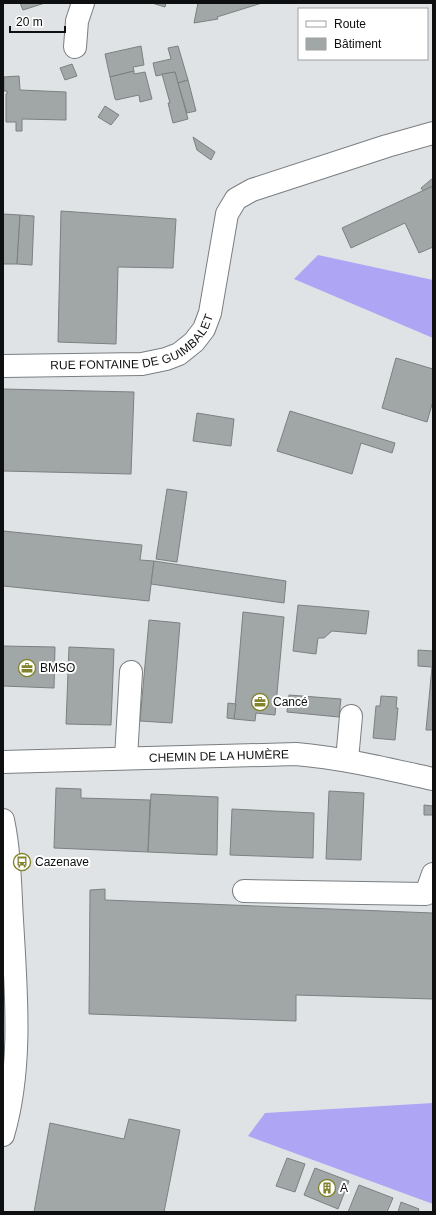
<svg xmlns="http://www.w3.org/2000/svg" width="436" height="1215" font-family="Helvetica,sans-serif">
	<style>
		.forest { fill: #aea5f4 }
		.building { fill: #a1a6a7; stroke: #7b8081 }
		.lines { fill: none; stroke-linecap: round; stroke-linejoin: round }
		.minor-casing { stroke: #7a7e80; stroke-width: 24 }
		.minor { stroke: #fff; stroke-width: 22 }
		.labels { text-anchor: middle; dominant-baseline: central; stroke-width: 4; stroke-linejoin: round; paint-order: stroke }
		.street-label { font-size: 12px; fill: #0e0f10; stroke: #fff }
		.poi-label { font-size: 12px; fill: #0e0f10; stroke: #fff; text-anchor: start }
	</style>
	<rect width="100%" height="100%" fill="#dfe3e6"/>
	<g class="forest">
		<path d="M318,255L433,280V338L294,279Z"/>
		<path d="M433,1103V1204L248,1136L265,1113Z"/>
	</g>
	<g class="building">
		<path d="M20,3H45L23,10Z"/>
		<path d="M152,3H166L165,7Z"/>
		<path d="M198,3H262L217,17L218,19L194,23Z"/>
		<path d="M141,46L144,65L133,67L134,71L110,77L105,54Z"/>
		<path d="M178,46L188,80L178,83L175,72L156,76L153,63L171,59L168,48Z"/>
		<path d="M72,64L77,76L65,80L60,68Z"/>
		<path d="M134,71V74L145,72L152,99L140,102L139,95L116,100L115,99L110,77Z"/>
		<path d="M175,72L188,119L173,123L168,103H170L162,74Z"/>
		<path d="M19,76L20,90L66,92V120L22,119V131H16V122H6V94H7V91H4V77Z"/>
		<path d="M188,80L196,111L187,113L178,83Z"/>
		<path d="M105,106L119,115L111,125L98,117Z"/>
		<path d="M193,137L215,152L211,160L197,150Z"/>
		<path d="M433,178V186L423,191L421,188Z"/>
		<path d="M433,186V247L419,253L405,223L351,248L342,228Z"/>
		<path d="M61,211L176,219L173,268L118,267L116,344L58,342Z"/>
		<path d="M3,214L20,215L17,264H3Z"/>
		<path d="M20,215L34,216L32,265L17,264Z"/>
		<path d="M396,358L433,369V401L427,422L382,408Z"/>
		<path d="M3,389L134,392L131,474L3,471Z"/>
		<path d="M290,411L395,443L392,453L361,443L352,474L277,451Z"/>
		<path d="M197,413L234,419L231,446L193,441Z"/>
		<path d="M167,489L187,492L177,562L156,559Z"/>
		<path d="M3,531L142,545L140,560L154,561L149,601L3,586Z"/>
		<path d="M154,561L286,581L284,603L151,584Z"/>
		<path d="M298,605L369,611L366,634L332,631L324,638H318L316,654L293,651Z"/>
		<path d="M243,612L284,617L275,715L256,713L255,721L234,719Z"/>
		<path d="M149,620L180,623L172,723L140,721Z"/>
		<path d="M3,646L55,647L54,688L3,686Z"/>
		<path d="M69,647L114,649L111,725L66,724Z"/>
		<path d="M418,650L433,651V730H426L432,667L418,666Z"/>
		<path d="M289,695L341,699L339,717L287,712Z"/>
		<path d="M381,696L397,697L396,708H398L395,740L373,738L376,706H380Z"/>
		<path d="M228,703L236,704L234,719L227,718Z"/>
		<path d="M56,788L81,789V798L150,800L148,852L54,848Z"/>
		<path d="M329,791L364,793L361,860L326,859Z"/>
		<path d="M151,794L218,797L217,855L148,852Z"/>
		<path d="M424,805L433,806V815H424Z"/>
		<path d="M232,809L314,813L313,858L230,855Z"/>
		<path d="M105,889V900L433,913V999L296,995V1021L89,1014L90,890Z"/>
		<path d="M129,1119L180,1130L164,1212H34L50,1123L124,1139Z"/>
		<path d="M287,1158L305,1164L295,1192L276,1186Z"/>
		<path d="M315,1168L349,1181L338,1209L304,1195Z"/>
		<path d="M359,1185L393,1198L387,1212H348Z"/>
		<path d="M401,1202L419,1209L418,1212H398Z"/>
	</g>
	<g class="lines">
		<g class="minor-casing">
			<g id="minor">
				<path d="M75,47L77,21L83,3"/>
				<path id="s1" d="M3,366L142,364L166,359L179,354L194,342L204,329L210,313L227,214L236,199L252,190L387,146L433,133"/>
				<path d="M126,758L131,672"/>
				<path d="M347,760L351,716"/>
				<path id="s2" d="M3,762L296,754C343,758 388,769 433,779"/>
				<path d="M3,820C10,853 10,887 12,920C16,990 23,1067 3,1135"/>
				<path d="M244,891L426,894L433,874"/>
			</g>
		</g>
		<use href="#minor" class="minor"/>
	</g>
	<defs>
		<g id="office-ring" transform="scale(0.9)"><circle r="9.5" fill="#fff" stroke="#81832d" stroke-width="1.5"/><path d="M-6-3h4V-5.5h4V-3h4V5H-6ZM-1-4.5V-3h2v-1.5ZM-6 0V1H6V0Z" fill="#81832d"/></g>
		<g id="bus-ring" transform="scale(0.9)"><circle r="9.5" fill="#fff" stroke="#81832d" stroke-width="1.5"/><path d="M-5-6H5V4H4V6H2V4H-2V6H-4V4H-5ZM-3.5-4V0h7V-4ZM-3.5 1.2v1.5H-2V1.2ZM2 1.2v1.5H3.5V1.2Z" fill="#81832d"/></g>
		<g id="building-ring" transform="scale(0.9)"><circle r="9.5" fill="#fff" stroke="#81832d" stroke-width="1.5"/><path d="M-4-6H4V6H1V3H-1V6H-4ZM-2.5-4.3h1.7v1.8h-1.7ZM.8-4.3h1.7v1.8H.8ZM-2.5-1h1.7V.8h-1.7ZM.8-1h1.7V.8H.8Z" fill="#81832d"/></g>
	</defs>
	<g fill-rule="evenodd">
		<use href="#office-ring" x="27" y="668"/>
		<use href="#office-ring" x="260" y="702"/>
		<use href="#bus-ring" x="22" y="862"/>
		<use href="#building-ring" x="327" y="1188"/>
	</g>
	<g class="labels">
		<g class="street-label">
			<text stroke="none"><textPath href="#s1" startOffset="138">RUE FONTAINE DE GUIMBALET</textPath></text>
			<text stroke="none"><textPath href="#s2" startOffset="216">CHEMIN DE LA HUMÈRE</textPath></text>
		</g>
		<g class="poi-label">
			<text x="40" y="668">BMSO</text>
			<text x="273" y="702">Cancé</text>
			<text x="35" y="862">Cazenave</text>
			<text x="340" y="1188">A</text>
		</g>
	</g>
	<rect width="436" height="1215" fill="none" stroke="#0e0f10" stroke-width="8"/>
	<rect x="298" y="8" width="130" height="52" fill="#ffffff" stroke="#9f9f9f"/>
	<rect x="306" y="21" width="20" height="6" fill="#ffffff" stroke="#9f9f9f"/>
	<text x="334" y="28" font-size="12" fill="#0e0f10">Route</text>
	<rect x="306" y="38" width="20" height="12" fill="#a1a6a7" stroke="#9f9f9f"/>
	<text x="334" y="48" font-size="12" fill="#0e0f10">Bâtiment</text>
	<path d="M10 26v6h55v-6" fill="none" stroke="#0e0f10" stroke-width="2"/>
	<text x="16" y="26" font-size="12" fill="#0e0f10" stroke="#ffffff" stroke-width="3" paint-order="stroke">20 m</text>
</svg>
